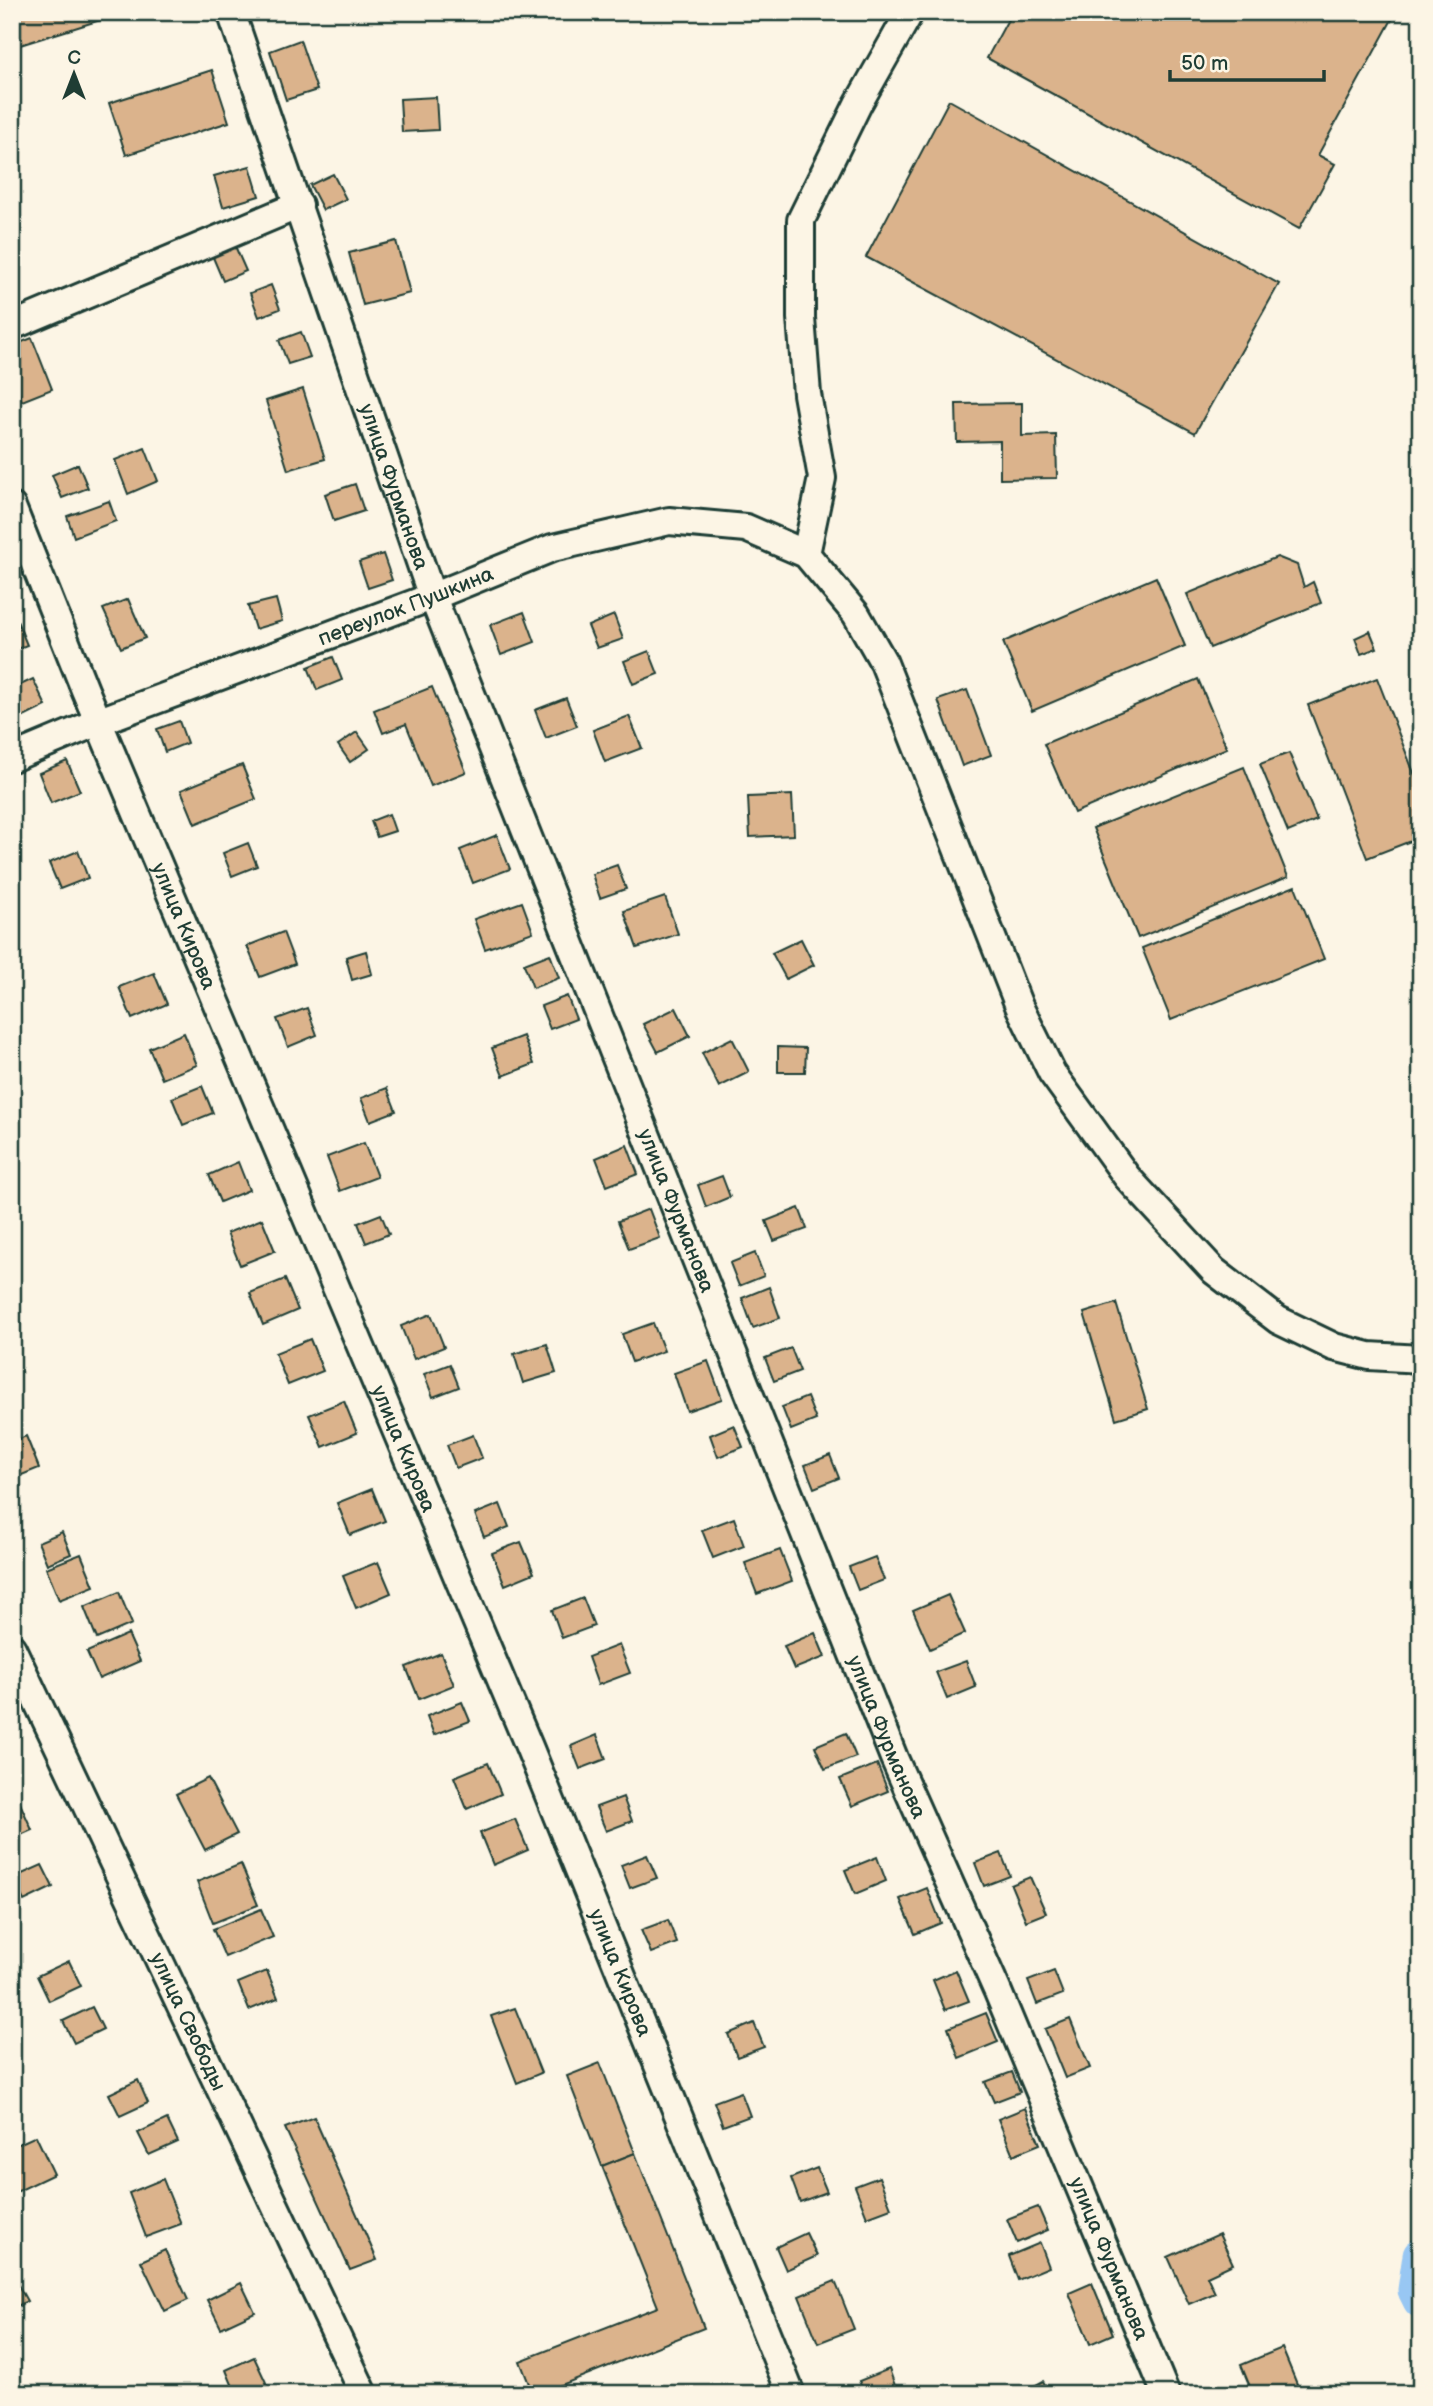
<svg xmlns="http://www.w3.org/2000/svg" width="1433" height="2406" font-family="'Balsamiq Sans',sans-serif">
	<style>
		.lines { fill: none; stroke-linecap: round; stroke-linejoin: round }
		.river { stroke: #98c7f3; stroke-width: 37 }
		.building { fill: #dbb38c; stroke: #1f3d34; stroke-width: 2 }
		.minor-casing { stroke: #1f3d34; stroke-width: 32 }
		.minor { stroke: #fcf5e5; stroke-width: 26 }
		.labels { text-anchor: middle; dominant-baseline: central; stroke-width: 6; stroke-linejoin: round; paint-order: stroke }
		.street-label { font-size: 21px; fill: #1f3d34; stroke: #fcf5e5 }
	</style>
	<rect width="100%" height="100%" fill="#fcf5e5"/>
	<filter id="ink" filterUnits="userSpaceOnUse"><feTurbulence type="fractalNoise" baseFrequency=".0143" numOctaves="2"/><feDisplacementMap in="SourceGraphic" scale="14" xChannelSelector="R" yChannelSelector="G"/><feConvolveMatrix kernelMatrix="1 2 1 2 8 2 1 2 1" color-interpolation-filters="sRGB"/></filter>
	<g filter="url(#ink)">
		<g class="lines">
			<path class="river" d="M1421,2256L1416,2290L1421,2300"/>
		</g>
		<g class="building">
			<path d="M12,12H126L17,46L12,32Z"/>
			<path d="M1012,12H1396L1318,155L1335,164L1299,229L987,58Z"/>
			<path d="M300,40L317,90L286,100L270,51Z"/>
			<path d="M212,70L229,122L126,155L109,103Z"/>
			<path d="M436,97L438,130L402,132L400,99Z"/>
			<path d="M949,100L1279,284L1195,433L866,257Z"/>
			<path d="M250,166L259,196L223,207L214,176Z"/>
			<path d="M333,174L346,199L323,210L310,185Z"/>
			<path d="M396,241L410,293L363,305L349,253Z"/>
			<path d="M235,246L246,271L223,281L212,255Z"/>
			<path d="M271,285L280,309L259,317L250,293Z"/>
			<path d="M301,332L310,357L288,364L279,340Z"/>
			<path d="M32,338L52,389L22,401L12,376V346Z"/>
			<path d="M303,389L325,459L288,470L266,401Z"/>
			<path d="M1022,403V436L1056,435L1057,478L1000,479V441L957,442L956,404Z"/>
			<path d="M145,448L158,481L128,494L115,460Z"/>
			<path d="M78,464L88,488L62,498L52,475Z"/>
			<path d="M355,484L364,511L334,521L325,494Z"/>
			<path d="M109,501L116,521L74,537L67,516Z"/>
			<path d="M383,554L392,580L368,588L359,562Z"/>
			<path d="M1277,557L1297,565L1304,587L1313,582L1321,603L1210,648L1187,594Z"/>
			<path d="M1156,577L1185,646L1032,711L1003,642Z"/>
			<path d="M128,599L145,638L121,648L103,609Z"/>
			<path d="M276,599L282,621L255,629L248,606Z"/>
			<path d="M13,611L27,645L12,651V612Z"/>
			<path d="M524,612L535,642L501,655L490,625Z"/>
			<path d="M614,615L623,639L597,648L588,626Z"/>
			<path d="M1370,631L1377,648L1361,654L1355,638Z"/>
			<path d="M649,651L658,674L633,684L624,661Z"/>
			<path d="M333,657L342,680L317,690L308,667Z"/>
			<path d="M1377,678L1421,791V837L1367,858L1308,705Z"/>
			<path d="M33,679L46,706L18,720L12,709V689Z"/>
			<path d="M1198,679L1227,748L1074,813L1044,744Z"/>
			<path d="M432,687L466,772L431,786L406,724L383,733L374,710Z"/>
			<path d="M967,690L991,755L962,766L938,700Z"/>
			<path d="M566,698L577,726L546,738L535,710Z"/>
			<path d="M629,716L642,748L605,762L593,730Z"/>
			<path d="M179,721L187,743L165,752L157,729Z"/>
			<path d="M357,732L369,749L350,762L338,745Z"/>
			<path d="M1289,753L1317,820L1288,832L1260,764Z"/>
			<path d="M67,761L80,791L51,803L39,773Z"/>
			<path d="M242,765L256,799L195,824L181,790Z"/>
			<path d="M1244,767L1288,877L1138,938L1093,828Z"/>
			<path d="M792,795L794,835L750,837L748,797Z"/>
			<path d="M389,814L395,831L377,837L371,821Z"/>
			<path d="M497,835L510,869L473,883L460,850Z"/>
			<path d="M248,843L257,866L232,876L223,853Z"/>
			<path d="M78,851L88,878L60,889L49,863Z"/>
			<path d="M617,865L626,889L600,898L592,874Z"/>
			<path d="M1295,886L1324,959L1171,1020L1142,948Z"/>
			<path d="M12,887L18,903L12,906Z"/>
			<path d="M665,897L678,934L637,948L624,911Z"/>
			<path d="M522,902L533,932L485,949L474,919Z"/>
			<path d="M283,932L295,964L260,977L247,946Z"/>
			<path d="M801,939L814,965L786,979L772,953Z"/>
			<path d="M366,951L372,974L352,980L346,957Z"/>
			<path d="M550,954L559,978L533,988L524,964Z"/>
			<path d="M154,973L167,1004L132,1019L119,987Z"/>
			<path d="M567,996L576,1019L550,1029L541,1006Z"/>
			<path d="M307,1008L317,1035L288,1047L277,1019Z"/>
			<path d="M676,1008L690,1036L658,1052L643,1024Z"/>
			<path d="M184,1033L197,1065L162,1079L149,1048Z"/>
			<path d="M523,1036L534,1064L503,1076L492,1048Z"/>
			<path d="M732,1038L749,1072L719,1087L702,1053Z"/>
			<path d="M778,1047L806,1048L805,1072H778Z"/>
			<path d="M202,1086L213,1113L183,1125L172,1098Z"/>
			<path d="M387,1088L396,1111L370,1121L361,1098Z"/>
			<path d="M364,1143L377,1177L340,1191L327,1157Z"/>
			<path d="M627,1145L638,1174L607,1186L596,1158Z"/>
			<path d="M238,1162L249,1190L220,1202L209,1175Z"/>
			<path d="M722,1176L730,1197L706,1207L698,1185Z"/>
			<path d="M799,1208L807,1229L774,1241L766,1221Z"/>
			<path d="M649,1209L660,1238L629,1249L618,1221Z"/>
			<path d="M381,1214L389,1234L366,1243L358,1223Z"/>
			<path d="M262,1219L275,1251L240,1265L227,1233Z"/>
			<path d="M755,1253L764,1276L739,1286L730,1263Z"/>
			<path d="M285,1279L298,1310L263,1325L250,1293Z"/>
			<path d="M769,1287L780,1318L753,1328L742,1298Z"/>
			<path d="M1116,1303L1148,1409L1116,1419L1084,1313Z"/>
			<path d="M431,1314L444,1347L414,1359L401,1326Z"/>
			<path d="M653,1323L664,1351L632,1362L622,1334Z"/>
			<path d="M310,1339L323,1371L288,1385L275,1353Z"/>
			<path d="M547,1344L556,1373L523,1383L514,1354Z"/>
			<path d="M791,1348L800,1371L774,1381L765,1358Z"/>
			<path d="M708,1361L722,1399L687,1411L674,1373Z"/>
			<path d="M450,1364L459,1387L433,1397L424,1374Z"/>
			<path d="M807,1397L816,1420L791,1430L782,1407Z"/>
			<path d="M344,1401L357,1433L323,1447L309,1415Z"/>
			<path d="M734,1425L743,1447L718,1457L710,1435Z"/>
			<path d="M473,1435L482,1458L456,1468L447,1445Z"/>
			<path d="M26,1436L39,1468L12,1479V1442Z"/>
			<path d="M830,1455L839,1478L814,1488L805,1465Z"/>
			<path d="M372,1489L385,1521L350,1535L337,1503Z"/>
			<path d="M500,1504L509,1527L484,1537L475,1514Z"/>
			<path d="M734,1518L744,1546L713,1558L702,1530Z"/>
			<path d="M62,1532L71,1554L47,1564L38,1542Z"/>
			<path d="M521,1542L534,1573L505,1585L492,1553Z"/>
			<path d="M780,1550L792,1581L757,1594L745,1563Z"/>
			<path d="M81,1554L94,1586L59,1600L46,1568Z"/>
			<path d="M875,1557L884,1580L858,1590L849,1567Z"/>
			<path d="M378,1562L391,1593L356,1608L343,1576Z"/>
			<path d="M119,1592L132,1624L97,1639L84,1607Z"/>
			<path d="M948,1595L965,1633L930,1649L913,1610Z"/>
			<path d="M583,1598L594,1626L562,1638L552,1610Z"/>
			<path d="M815,1633L825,1657L794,1669L784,1646Z"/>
			<path d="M128,1634L140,1661L99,1679L87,1652Z"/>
			<path d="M619,1645L630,1673L598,1685L588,1657Z"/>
			<path d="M441,1653L454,1685L419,1699L406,1667Z"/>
			<path d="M966,1661L976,1687L947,1699L936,1672Z"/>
			<path d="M462,1702L470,1721L434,1735L427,1716Z"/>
			<path d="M846,1733L856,1757L825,1769L815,1746Z"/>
			<path d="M597,1735L606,1759L580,1769L571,1746Z"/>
			<path d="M488,1763L501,1794L467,1809L454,1777Z"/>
			<path d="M877,1764L888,1791L852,1806L840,1779Z"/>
			<path d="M208,1778L237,1834L205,1850L176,1794Z"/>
			<path d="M623,1797L632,1821L606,1831L596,1807Z"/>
			<path d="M19,1801L32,1830L12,1839V1804Z"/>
			<path d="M515,1819L528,1850L493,1865L480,1833Z"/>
			<path d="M1001,1853L1010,1876L984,1886L975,1863Z"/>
			<path d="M647,1855L657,1878L630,1888L621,1865Z"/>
			<path d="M877,1857L886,1881L855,1894L845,1870Z"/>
			<path d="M241,1864L258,1905L213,1923L197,1882Z"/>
			<path d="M42,1865L53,1887L24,1901L13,1878Z"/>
			<path d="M1030,1877L1046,1913L1026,1921L1011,1885Z"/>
			<path d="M927,1888L941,1923L915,1934L900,1899Z"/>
			<path d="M261,1909L273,1937L225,1957L213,1929Z"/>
			<path d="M668,1920L677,1943L651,1953L641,1930Z"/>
			<path d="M69,1961L81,1986L49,2001L37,1976Z"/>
			<path d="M956,1970L969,2001L945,2010L933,1980Z"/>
			<path d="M267,1971L278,1998L249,2010L238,1983Z"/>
			<path d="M1054,1971L1063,1994L1037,2004L1028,1981Z"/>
			<path d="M92,2007L103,2029L74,2043L63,2021Z"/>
			<path d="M515,2008L541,2073L517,2083L491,2016Z"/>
			<path d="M986,2013L998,2042L959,2058L948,2028Z"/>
			<path d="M1070,2019L1090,2068L1065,2078L1045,2029Z"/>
			<path d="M754,2023L764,2047L737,2057L728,2034Z"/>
			<path d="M600,2063L635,2153L602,2166L567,2076Z"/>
			<path d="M1012,2072L1020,2092L994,2102L985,2082Z"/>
			<path d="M138,2080L148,2103L120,2116L109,2094Z"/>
			<path d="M741,2092L750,2116L723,2126L714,2102Z"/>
			<path d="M1025,2108L1040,2144L1013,2155L998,2119Z"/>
			<path d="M314,2117L377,2260L350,2270L285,2128Z"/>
			<path d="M167,2119L178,2142L149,2155L138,2133Z"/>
			<path d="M36,2136L54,2174L12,2194V2147Z"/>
			<path d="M635,2153L704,2328L539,2394H533L520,2361L658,2307L602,2166Z"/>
			<path d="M817,2168L827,2192L800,2202L791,2178Z"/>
			<path d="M879,2177L891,2208L867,2217L855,2186Z"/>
			<path d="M163,2179L181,2224L146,2237L129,2193Z"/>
			<path d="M1038,2207L1048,2230L1017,2243L1007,2219Z"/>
			<path d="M806,2233L817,2256L786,2270L776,2247Z"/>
			<path d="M1219,2234L1233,2264L1207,2276L1215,2293L1189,2304L1168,2257Z"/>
			<path d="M1040,2243L1049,2267L1018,2280L1009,2256Z"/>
			<path d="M165,2250L188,2300L165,2311L141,2261Z"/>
			<path d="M12,2274L27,2301L12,2309Z"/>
			<path d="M835,2281L854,2329L818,2343L799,2296Z"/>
			<path d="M241,2283L255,2312L221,2328L207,2300Z"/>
			<path d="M1092,2283L1113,2334L1090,2344L1069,2293Z"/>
			<path d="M1282,2348L1299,2389L1287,2394H1253L1241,2365Z"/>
			<path d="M254,2357L270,2391L264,2394H236L226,2370Z"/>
			<path d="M889,2369L898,2394H865L859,2381Z"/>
			<path d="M1043,2381L1050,2394H1021V2393Z"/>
			<path d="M584,2387L587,2394H569Z"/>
		</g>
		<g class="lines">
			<g class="minor-casing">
				<g id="minor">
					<path id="s1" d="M231,12L428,585L894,1758L998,1992L1166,2394"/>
					<path d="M12,326L299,205"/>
					<path id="s2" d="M12,507L85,690L530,1749L791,2394"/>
					<path d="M806,554L822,478L807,394L801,318V220L858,104L910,12"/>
					<path id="s3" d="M12,758L100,721L434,596L552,548L669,521L746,528L806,554L856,614L884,663L1019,1006L1052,1073L1127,1177L1214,1271L1278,1320L1334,1347L1369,1356L1421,1359"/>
					<path id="s4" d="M12,1648L364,2394"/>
				</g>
			</g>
			<use href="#minor" class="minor"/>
		</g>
	</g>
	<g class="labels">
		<g class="street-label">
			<text stroke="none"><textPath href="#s1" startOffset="502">улица Фурманова</textPath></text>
			<text stroke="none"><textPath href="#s3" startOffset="422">переулок Пушкина</textPath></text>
			<text stroke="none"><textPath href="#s2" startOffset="453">улица Кирова</textPath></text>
			<text stroke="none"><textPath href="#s1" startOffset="1279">улица Фурманова</textPath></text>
			<text stroke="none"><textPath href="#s2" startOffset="1020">улица Кирова</textPath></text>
			<text stroke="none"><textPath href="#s1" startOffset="1846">улица Фурманова</textPath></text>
			<text stroke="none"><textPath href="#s2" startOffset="1587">улица Кирова</textPath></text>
			<text stroke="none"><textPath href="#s4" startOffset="413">улица Свободы</textPath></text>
			<text stroke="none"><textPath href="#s1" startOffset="2413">улица Фурманова</textPath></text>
		</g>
	</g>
	<rect width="1433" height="2406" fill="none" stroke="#fcf5e5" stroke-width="42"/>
	<rect x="21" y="21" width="1391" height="2364" fill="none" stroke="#1f3d34" stroke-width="2.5" filter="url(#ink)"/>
	<g transform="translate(74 74)" stroke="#fcf5e5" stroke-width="5" paint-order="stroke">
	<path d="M0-5L12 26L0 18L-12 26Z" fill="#1f3d34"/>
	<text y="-10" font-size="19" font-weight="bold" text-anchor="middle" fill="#1f3d34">С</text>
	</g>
	<path d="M1170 70v10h154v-10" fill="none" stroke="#1f3d34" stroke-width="3.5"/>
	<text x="1181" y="70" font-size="21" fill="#1f3d34" stroke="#fcf5e5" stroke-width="5" paint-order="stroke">50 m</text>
</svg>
